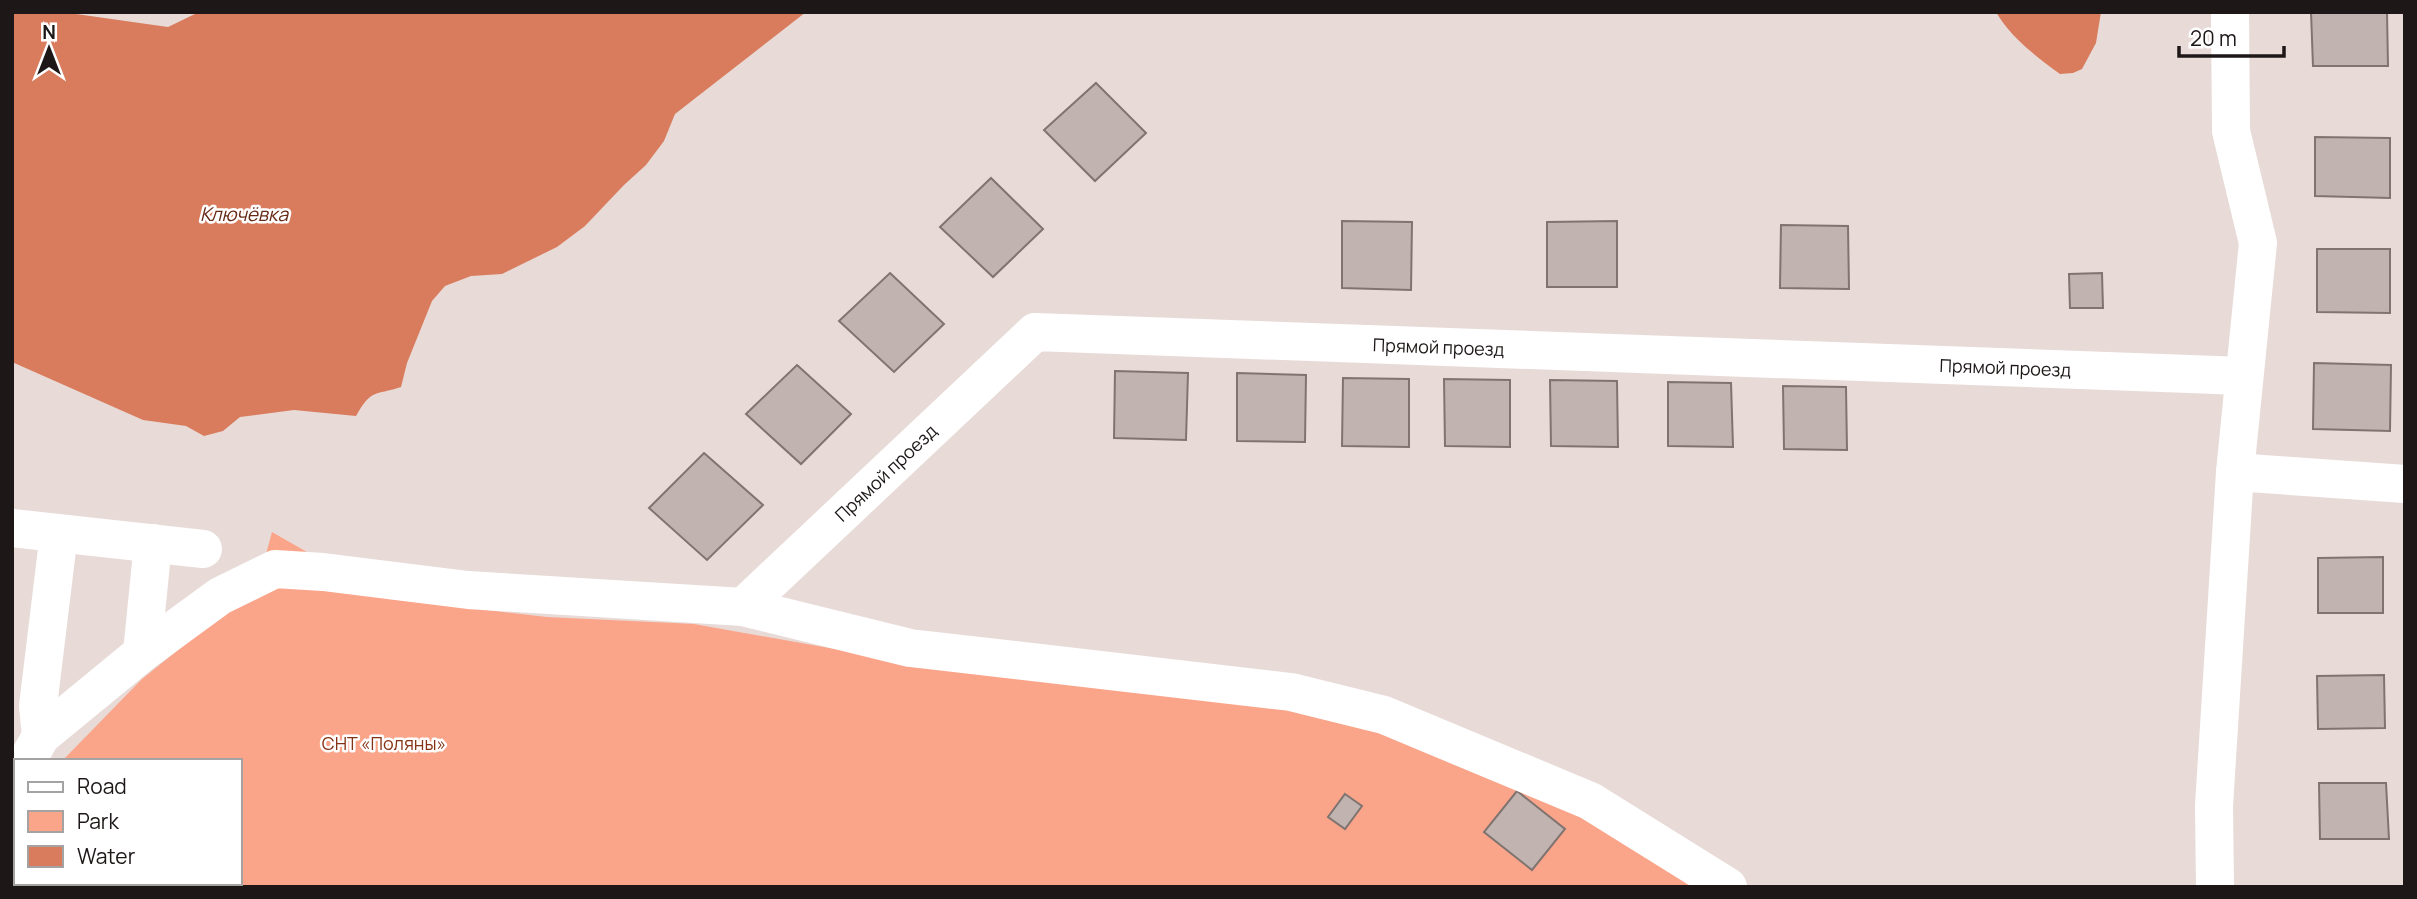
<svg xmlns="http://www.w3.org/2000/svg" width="2417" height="899" font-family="Manrope,sans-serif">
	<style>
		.green { fill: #faa58a }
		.water { fill: #d97c5e }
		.building { fill: #c1b4b0; stroke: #807470; stroke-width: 2 }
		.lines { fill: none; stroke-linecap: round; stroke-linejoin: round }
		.minor { stroke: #fff; stroke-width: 38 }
		.labels { text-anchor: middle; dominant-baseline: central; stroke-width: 5; stroke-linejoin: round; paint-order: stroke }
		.street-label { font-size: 18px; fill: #1d1817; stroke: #fff }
		.park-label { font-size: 18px; fill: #853113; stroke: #fff }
		.water-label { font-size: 19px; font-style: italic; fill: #662a16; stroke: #fff }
	</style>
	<rect width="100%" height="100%" fill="#e8dbd7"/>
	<path class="green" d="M272,532L389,599L547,617L694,624L891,659L1291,704L1353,723L1583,811L1706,887H12V762L16,764V883H240V761H62L142,679L257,587Z"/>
	<g class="water">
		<path d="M12,12H62L168,27L199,12H806L675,114L664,141L646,165L624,185L585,226L557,247L502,274L471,276L445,286L432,301L407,363L401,387C374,396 372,388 356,416L294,410L240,417L223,431L204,436L186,426L143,420L12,362Z"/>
		<path d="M1996,12H2101L2096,43L2082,69L2073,73L2060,74C2037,57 2011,38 1996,12Z"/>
	</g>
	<g class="building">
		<path d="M2311,12H2387L2388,66H2313Z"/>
		<path d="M1096,83L1146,133L1095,181L1044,130Z"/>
		<path d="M2315,137L2390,138V198L2315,196Z"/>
		<path d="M991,178L1043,229L993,277L940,227Z"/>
		<path d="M1342,221L1412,222L1411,290L1342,288Z"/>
		<path d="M1617,221V287H1547V222Z"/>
		<path d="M1781,225L1848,226L1849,289L1780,288Z"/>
		<path d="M2317,249H2390V313L2317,312Z"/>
		<path d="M890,273L944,324L894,372L839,321Z"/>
		<path d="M2102,273L2103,308H2070L2069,274Z"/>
		<path d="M2314,363L2391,365L2390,431L2313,429Z"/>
		<path d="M797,365L851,414L801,464L746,414Z"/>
		<path d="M1115,371L1188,373L1186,440L1114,438Z"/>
		<path d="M1237,373L1306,375L1305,442L1237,441Z"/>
		<path d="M1343,378L1409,379V447L1342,446Z"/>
		<path d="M1444,379L1510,380V447L1445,446Z"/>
		<path d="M1550,380L1617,381L1618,447L1551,446Z"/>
		<path d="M1668,382L1731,383L1733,447L1668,446Z"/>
		<path d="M1783,386L1846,387L1847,450L1784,449Z"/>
		<path d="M704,453L763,505L707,560L649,508Z"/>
		<path d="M2383,557V613H2318V558Z"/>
		<path d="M2384,675L2385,728L2318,729L2317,676Z"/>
		<path d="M2319,783H2386L2389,839H2320Z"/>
		<path d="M1517,791L1565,829L1532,870L1484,832Z"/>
		<path d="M1345,794L1362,806L1345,829L1328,817Z"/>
	</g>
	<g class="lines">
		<g class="minor">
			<path d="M2235,472L2405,484"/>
			<path d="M12,528L203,549"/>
			<path id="s1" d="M743,607L1035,332L2244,376"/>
			<path d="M142,653L153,543"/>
			<path d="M41,736L38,706L59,533"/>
			<path d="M27,761L41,736L142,653L220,596L275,569L323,572L468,590L743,607L910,648L1291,692L1384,715L1590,801L1728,887"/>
			<path d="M12,788L16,782"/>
			<path d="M2215,887L2214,806L2235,472L2258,243L2231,131L2230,12"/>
		</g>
	</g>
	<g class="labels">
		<g class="street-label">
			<text stroke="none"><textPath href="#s1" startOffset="805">Прямой проезд</textPath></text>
			<text stroke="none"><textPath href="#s1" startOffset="1372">Прямой проезд</textPath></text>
			<text stroke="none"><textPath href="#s1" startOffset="196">Прямой проезд</textPath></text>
		</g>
		<g class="park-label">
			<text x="384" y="743">СНТ «Поляны»</text>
		</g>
		<g class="water-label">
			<text x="244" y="214">Ключёвка</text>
		</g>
	</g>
	<rect width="2417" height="899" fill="none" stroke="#1d1817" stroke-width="28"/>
	<rect x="14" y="759" width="228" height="126" fill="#ffffff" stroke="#a5a3a2" stroke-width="2"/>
	<rect x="28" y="782" width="35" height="10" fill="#ffffff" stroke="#a5a3a2" stroke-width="2"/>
	<text x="77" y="794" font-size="21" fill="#1d1817">Road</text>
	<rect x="28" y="811" width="35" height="21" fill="#faa58a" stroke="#a5a3a2" stroke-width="2"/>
	<text x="77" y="829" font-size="21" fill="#1d1817">Park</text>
	<rect x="28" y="846" width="35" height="21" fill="#d97c5e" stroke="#a5a3a2" stroke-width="2"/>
	<text x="77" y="864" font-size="21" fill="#1d1817">Water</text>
	<g transform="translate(49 49)" stroke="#ffffff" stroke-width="5" paint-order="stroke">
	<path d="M0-5L12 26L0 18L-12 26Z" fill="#1d1817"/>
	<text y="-10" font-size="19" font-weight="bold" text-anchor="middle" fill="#1d1817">N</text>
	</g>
	<path d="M2179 46v10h105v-10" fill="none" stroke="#1d1817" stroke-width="3.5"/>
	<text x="2190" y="46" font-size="21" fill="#1d1817" stroke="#ffffff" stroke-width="5" paint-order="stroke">20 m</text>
</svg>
